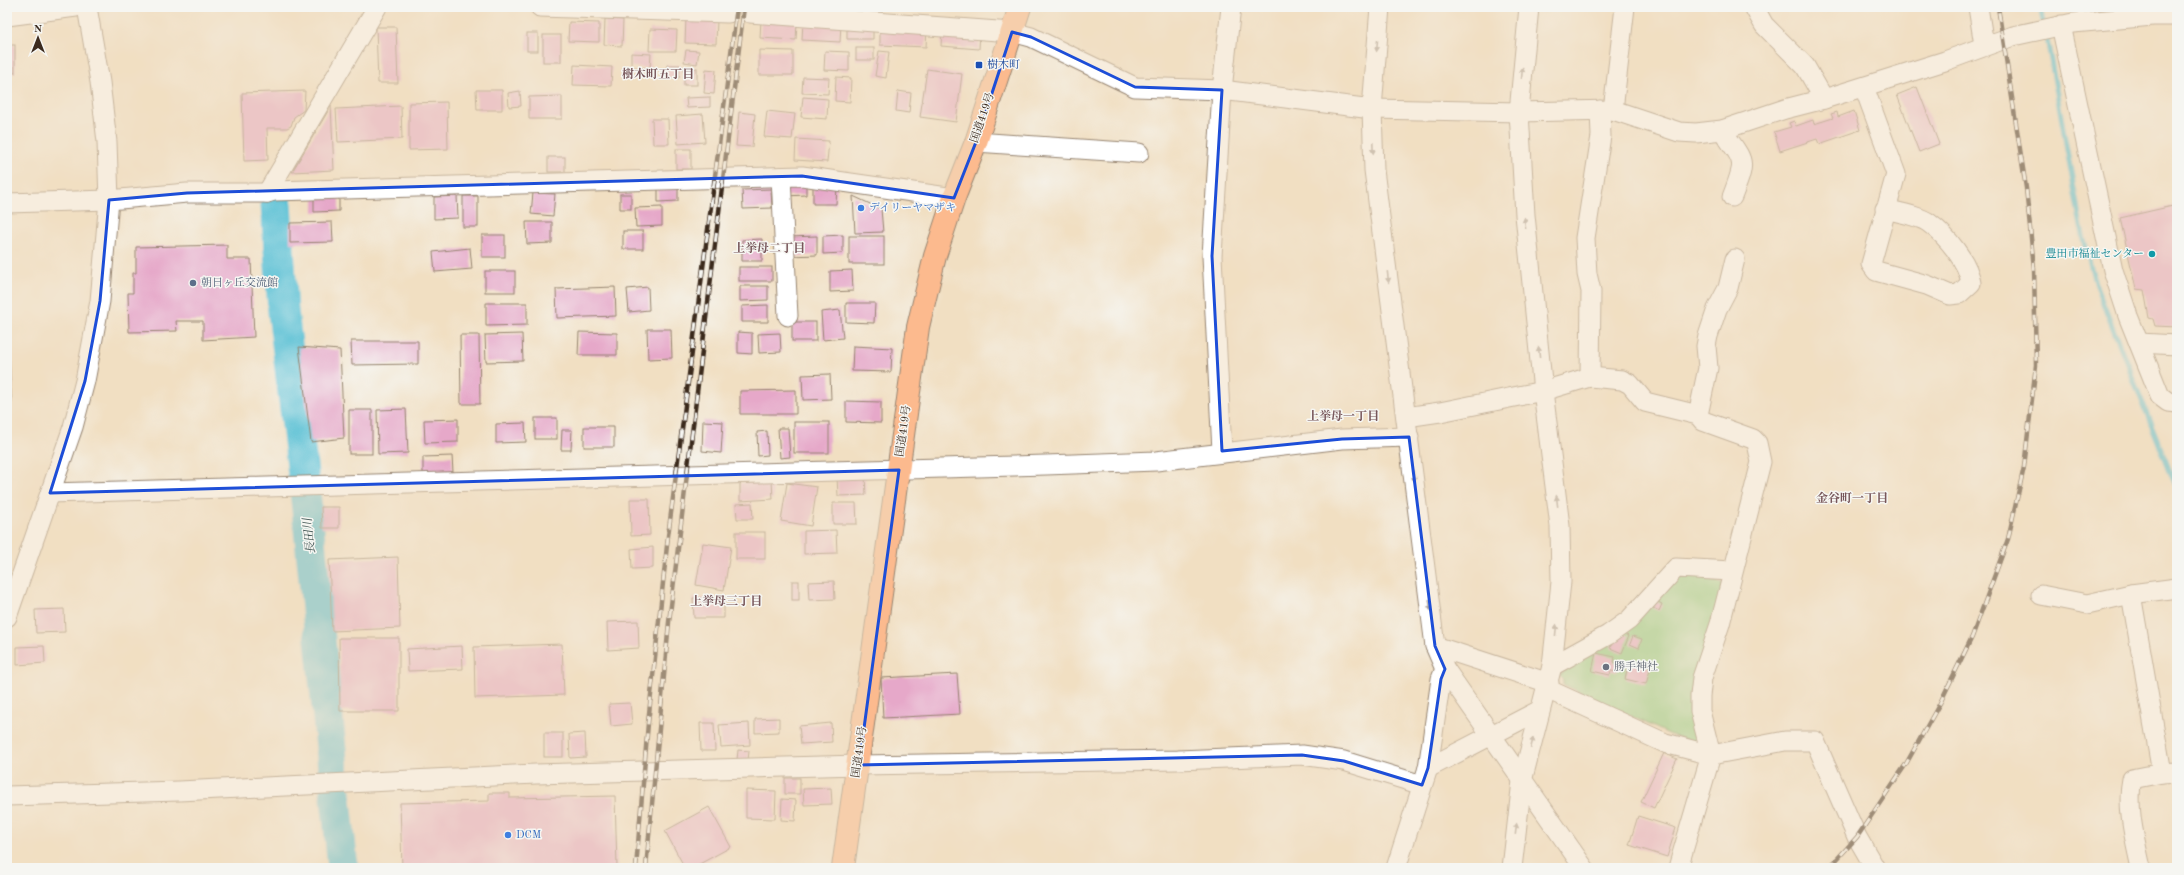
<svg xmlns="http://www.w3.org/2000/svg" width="2184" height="875" font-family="'Old Standard TT','Noto Serif JP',serif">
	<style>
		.green { fill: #91cf85; stroke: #667c52 }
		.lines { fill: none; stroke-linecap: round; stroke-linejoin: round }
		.stream { stroke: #57bfd4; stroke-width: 5 }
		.river { stroke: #57bfd4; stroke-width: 31 }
		.building { fill: #e6a8c9 }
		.minor-casing { stroke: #968470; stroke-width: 21 }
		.highway-casing { stroke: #968470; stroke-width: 24 }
		.minor { stroke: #fff; stroke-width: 19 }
		.highway { stroke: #fcba8e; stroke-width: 22 }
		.rail-casing { stroke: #3b2a1e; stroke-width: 4.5 }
		.rail { stroke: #f6f6f2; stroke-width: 3; stroke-dasharray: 9; stroke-linecap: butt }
		.oneway { fill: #a79f9a }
		.marked { fill: none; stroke: #1d4ed8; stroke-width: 3; stroke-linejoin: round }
		.transit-dot { fill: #1a4fb4; stroke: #f6f6f2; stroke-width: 1.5 }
		.shop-dot { fill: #3f7fe0; stroke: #f6f6f2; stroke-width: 1.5 }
		.culture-dot { fill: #0f9aa8; stroke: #f6f6f2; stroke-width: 1.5 }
		.service-dot { fill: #5c6f8a; stroke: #f6f6f2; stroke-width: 1.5 }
		.worship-dot { fill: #6b7280; stroke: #f6f6f2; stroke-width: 1.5 }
		.labels { text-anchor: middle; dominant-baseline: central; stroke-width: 3; stroke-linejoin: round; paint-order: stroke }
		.transit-label { font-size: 11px; fill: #164399; stroke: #f6f6f2; text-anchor: start }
		.street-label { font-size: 11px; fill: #3b2a1e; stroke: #f6f6f2 }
		.shop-label { font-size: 11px; fill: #366cbe; stroke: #f6f6f2; text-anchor: start }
		.culture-label { font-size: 11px; fill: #0d838f; stroke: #f6f6f2; text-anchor: end }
		.service-label { font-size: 11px; fill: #4e5e75; stroke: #f6f6f2; text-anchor: start }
		.worship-label { font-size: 11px; fill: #5b616d; stroke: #f6f6f2; text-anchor: start }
		.neighbourhood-label { font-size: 12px; font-weight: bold; fill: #77565a; stroke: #f6f6f2 }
		.water-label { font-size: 12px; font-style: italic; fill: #435755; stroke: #f6f6f2 }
	</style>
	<rect width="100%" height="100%" fill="#f6f6f2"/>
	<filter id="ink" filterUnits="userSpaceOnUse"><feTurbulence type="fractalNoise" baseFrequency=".025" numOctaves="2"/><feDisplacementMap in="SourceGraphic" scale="8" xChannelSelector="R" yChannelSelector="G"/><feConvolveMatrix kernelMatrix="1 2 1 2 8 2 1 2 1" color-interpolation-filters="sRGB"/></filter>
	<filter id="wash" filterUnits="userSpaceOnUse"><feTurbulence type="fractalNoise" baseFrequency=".012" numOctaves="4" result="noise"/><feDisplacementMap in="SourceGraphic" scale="16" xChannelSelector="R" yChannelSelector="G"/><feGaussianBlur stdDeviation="0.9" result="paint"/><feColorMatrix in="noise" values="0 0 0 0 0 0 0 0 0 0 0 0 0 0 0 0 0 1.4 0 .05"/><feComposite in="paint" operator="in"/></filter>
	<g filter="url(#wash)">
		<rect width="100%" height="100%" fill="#f1dfc2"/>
		<path class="green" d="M1675,572L1709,576L1712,581L1723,583L1699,740L1696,743L1671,735L1563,684V679L1559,675Z"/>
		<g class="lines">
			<g class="stream">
				<path d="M2040,7L2044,26"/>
				<path d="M2046,33L2081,227L2095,283L2177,489"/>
			</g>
			<path class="river" d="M276,204L283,311L305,490L343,868"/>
		</g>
		<g id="blocks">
			<g class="building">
				<path d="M977,7H1003V11L977,9Z"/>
				<path d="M686,18L717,20L716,44L685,43Z"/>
				<path d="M605,19L623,20L622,46L604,45Z"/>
				<path d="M761,19L797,22L796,40L760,38Z"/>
				<path d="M803,21L841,23L840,42L802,40Z"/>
				<path d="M569,22L599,23V42L568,41Z"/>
				<path d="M847,23L873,24V39H847Z"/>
				<path d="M880,25L927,27L926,47L880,45Z"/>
				<path d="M376,27H396L398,83H378Z"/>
				<path d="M650,29L677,30L676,51H649Z"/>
				<path d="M942,29L980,31L979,49L941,46Z"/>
				<rect x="527" y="33" width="11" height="18"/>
				<rect x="543" y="35" width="18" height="27"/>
				<rect x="7" y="45" width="8" height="28"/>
				<rect x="856" y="48" width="18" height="12"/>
				<path d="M686,50L699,51L697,64L684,62Z"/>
				<path d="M759,50L793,51V75H759Z"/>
				<path d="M825,51L849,52V71L824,70Z"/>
				<path d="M879,51L889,52L886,78L875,76Z"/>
				<path d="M631,53L651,54L650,68L631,67Z"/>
				<path d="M574,65L612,67L611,86L573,85Z"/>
				<path d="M667,65H680L679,78L666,77Z"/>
				<rect x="684" y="68" width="13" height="17"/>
				<path d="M706,69L716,70L714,94L704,93Z"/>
				<path d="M927,69L962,74L956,122L920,117Z"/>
				<path d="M803,77L829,78L828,94L802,93Z"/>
				<path d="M836,77L851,78L850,102L835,101Z"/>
				<path d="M1917,87L1939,144L1919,152L1897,95Z"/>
				<path d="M476,90H502V110H477Z"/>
				<path d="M305,91L304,110L294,117L291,126L287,128H267L268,160L244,161L242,93Z"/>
				<path d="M520,91L521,106L509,107L508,93Z"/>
				<path d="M898,91L911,93L909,113L896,111Z"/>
				<path d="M562,96V119H529V97Z"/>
				<path d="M710,97V107L687,108L686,98Z"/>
				<path d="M803,97L828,99L827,119L801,117Z"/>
				<path d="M447,102L448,149L409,150V103Z"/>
				<path d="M331,106L334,170L292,172Z"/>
				<path d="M401,106L402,139L338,142L336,109Z"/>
				<path d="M767,111L795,114L792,139L764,137Z"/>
				<path d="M1854,111L1860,130L1819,144L1817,139L1780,151L1774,132L1791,127L1789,123L1794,121L1796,126L1813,120L1814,124L1833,118L1831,114L1837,112L1838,117Z"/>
				<path d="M739,112L755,114L752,147L736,146Z"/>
				<path d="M703,114L705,142L678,144L676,116Z"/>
				<path d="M652,119H668L669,144H653Z"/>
				<path d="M796,139L829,141L827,162L795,160Z"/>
				<rect x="676" y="149" width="15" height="20"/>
				<rect x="548" y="157" width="17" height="15"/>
				<path d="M806,184V195L785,196L784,186Z"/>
				<path d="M678,186V201L658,202V187Z"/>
				<path d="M813,186H837L836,204H813Z"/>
				<path d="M771,189L772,208L743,209L742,190Z"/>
				<path d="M533,193L555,194L553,216L531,214Z"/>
				<rect x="620" y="194" width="11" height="15"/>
				<path d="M457,196L458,218L434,219V197Z"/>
				<rect x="463" y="196" width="15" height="31"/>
				<path d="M853,196L881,209L883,232L855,233Z"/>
				<path d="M314,198H339V211L314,212Z"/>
				<path d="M2177,205V327L2155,326L2153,319L2149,318L2144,290L2136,289L2120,218Z"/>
				<path d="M662,207V226L636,227L635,208Z"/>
				<path d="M332,222L333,242L290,243V223Z"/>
				<path d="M526,222H552V243L527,244Z"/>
				<rect x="623" y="231" width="20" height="18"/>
				<rect x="482" y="235" width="23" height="22"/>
				<path d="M843,235V253L823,254V236Z"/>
				<path d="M817,236V255L789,256V237Z"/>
				<rect x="849" y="236" width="35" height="28"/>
				<path d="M762,239V261H742V240Z"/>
				<path d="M227,245V259H251L254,337L203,340V321H176L177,331L129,332L128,293H133V273H136V247Z"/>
				<path d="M470,248L472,269L435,272L433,252Z"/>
				<rect x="739" y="267" width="33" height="14"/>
				<path d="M852,270L853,291L830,292V271Z"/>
				<rect x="485" y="271" width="30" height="21"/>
				<path d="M740,286H768V300L740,301Z"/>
				<path d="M615,287L616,316L557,318L556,289Z"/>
				<path d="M648,287L649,310L629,312L627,289Z"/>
				<path d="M486,303H527V325L486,326Z"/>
				<path d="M846,303H875L874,323L846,322Z"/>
				<path d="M768,305V322H742V306Z"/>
				<path d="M840,310L843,338L823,340L821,312Z"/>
				<rect x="792" y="322" width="24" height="19"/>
				<path d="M647,329H671L672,358L648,359Z"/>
				<path d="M579,332L617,333V355H578Z"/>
				<path d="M738,332L752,333V354L738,353Z"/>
				<path d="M780,333L781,352L759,353L758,334Z"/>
				<path d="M522,334L523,361L486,362L485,335Z"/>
				<path d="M460,335H479L480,404H461Z"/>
				<path d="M351,341H418V364L352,365Z"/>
				<path d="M853,346L892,348L891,372L852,371Z"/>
				<path d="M299,347L340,350L344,438L311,442Z"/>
				<path d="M7,350H9L12,403H7Z"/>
				<path d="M830,374L831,399L803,400L802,375Z"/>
				<path d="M796,390V414H740V391Z"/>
				<path d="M846,401L881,402V423L846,422Z"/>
				<path d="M406,409L408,453L378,454L377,410Z"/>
				<rect x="349" y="410" width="23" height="44"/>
				<rect x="535" y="418" width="22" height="21"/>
				<path d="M458,419V442L425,443L424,420Z"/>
				<path d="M703,421L723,422L721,453L702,451Z"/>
				<rect x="794" y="422" width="35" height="31"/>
				<path d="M525,423L526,442L496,443V424Z"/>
				<rect x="584" y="427" width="30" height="20"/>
				<path d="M778,428H788L790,457L780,458Z"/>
				<path d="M562,430H572L571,450H561Z"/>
				<path d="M767,431L768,455L758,456L757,432Z"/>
				<path d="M452,456L453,472L423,473V457Z"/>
				<path d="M865,476L866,495L838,496L837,477Z"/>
				<path d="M772,481L773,499L740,501V483Z"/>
				<path d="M787,483L817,487L811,526L781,521Z"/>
				<path d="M630,499H649L650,535L631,536Z"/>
				<path d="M752,503L753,519H737L736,504Z"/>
				<path d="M833,503H856L857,524H833Z"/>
				<path d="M321,507H339V528H322Z"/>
				<path d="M836,530L837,553L804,554V531Z"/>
				<rect x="736" y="532" width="29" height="27"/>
				<path d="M703,543L731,547L724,590L696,585Z"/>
				<path d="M653,547V568L632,569L631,549Z"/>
				<path d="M398,557L400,628L332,631L329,560Z"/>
				<rect x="792" y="581" width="7" height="19"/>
				<path d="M834,581L835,599L809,600L808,582Z"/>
				<path d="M693,598H724V618H694Z"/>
				<path d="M1656,601L1662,604L1659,611L1653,608Z"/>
				<path d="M64,609L65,632L36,633L35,610Z"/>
				<path d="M638,621L639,648L608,650L607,622Z"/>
				<path d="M1617,632L1629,636L1622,653L1610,648Z"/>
				<path d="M1633,636L1642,639L1639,648L1630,644Z"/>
				<path d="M339,638H399V711H340Z"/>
				<path d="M562,644L564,695L475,698L474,647Z"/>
				<path d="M44,646L45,663L17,665V647Z"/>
				<path d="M462,646L463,669L408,671L407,649Z"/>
				<path d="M1596,653L1615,657L1614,662L1619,663L1617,672L1611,671L1610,675L1592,671Z"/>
				<path d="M1629,662L1651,667L1646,684L1625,679Z"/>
				<path d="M957,674L960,714L883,718L881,678Z"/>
				<path d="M630,703L632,724L611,726L609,704Z"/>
				<path d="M779,718V732L755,733V719Z"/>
				<path d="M700,723H714L715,751H701Z"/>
				<path d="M749,723L750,745L721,747L719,725Z"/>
				<path d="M831,723L832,742L801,744L799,726Z"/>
				<rect x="544" y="733" width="19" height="24"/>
				<path d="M585,733L586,757L570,758L569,734Z"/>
				<path d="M738,750L749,751L748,761L737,760Z"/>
				<path d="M1664,753L1677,759L1654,808L1641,802Z"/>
				<rect x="785" y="778" width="15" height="16"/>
				<path d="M831,788L832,804L804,805L803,789Z"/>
				<path d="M746,790L776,791L775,819L746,818Z"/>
				<path d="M489,793H510V798L615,796L617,868H402L400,803L489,801Z"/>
				<path d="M782,799L796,800L795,821L781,820Z"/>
				<path d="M709,807L731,847L692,868H685L665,831Z"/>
				<path d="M1638,816L1676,828L1667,857L1629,845Z"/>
			</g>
		</g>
	</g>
	<g filter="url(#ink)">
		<use href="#blocks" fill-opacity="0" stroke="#968470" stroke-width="1"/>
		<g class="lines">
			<g class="minor-casing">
				<g id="minor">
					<path d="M540,7L728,13"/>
					<path d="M1380,7L1372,109L1374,170L1435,646L1445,669L1584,868"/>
					<path d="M1754,7L1764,25L1805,66L1824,99"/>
					<path d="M1978,7L1984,45"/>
					<path d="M750,13L1012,32L1031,37L1135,87L1222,90L1372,109L1519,112L1613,110L1679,132L1696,133L1722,130L1785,109L1824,99L1945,61L2013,36L2073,23L2153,16H2177"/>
					<path d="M7,16L76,7"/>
					<path d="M2061,25L2113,270L2128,316L2160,396L2168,402L2177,403"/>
					<path d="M1864,87L1896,174L1871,264L1876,271L1927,285L1950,295L1959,294L1971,283C1968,262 1947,236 1929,223C1920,216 1896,212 1885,209"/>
					<path d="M1613,110L1625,7"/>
					<path d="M1722,130C1745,164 1747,158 1732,197"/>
					<path d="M976,142L1139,153"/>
					<path d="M781,177L788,316"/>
					<path d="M267,193L377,7"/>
					<path d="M7,203L109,200L187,193H267L274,191L802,176L954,198"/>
					<path d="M2139,343L2177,345"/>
					<path d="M1590,377L1591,291L1587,274L1585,238L1601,136L1600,110"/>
					<path d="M1698,415L1708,368L1706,346L1708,336L1717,309L1728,288L1735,259"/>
					<path d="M1406,417L1440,412L1543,391L1590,377L1622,380L1630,384L1645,402L1698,415L1703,421L1753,439L1757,443L1761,462L1720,624L1702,678L1700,696V711L1711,755L1678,868"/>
					<path d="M1222,451L1212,256L1222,90L1231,7"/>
					<path d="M50,493L1046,465L1156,461L1342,439L1409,437"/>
					<path d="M2131,594L2162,773"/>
					<path d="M2041,595L2087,604L2131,594L2177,588"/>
					<path d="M7,617L73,427L85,381L100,301L109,200L107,142L100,82L87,7"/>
					<path d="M1435,646L1549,683"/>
					<path d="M1552,666L1608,635L1629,620L1676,568L1732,571"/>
					<path d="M1547,689L1665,743L1711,755L1785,741H1815L1857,837L1875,868"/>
					<path d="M1428,768L1540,710"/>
					<path d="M7,796L179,791L536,774L859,765L1178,760L1302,755L1344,761L1422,785"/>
					<path d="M1396,868L1428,768L1441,679L1445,669"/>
					<path d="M1512,868L1522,781L1552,666L1561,582L1560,526L1543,391L1525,215L1519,112L1529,7"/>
					<path d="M2141,868C2135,840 2126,807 2132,779L2162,773L2177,772"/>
				</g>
			</g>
			<g class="highway-casing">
				<path id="highway" d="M843,868L918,327L935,256L954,198L976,142L1020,7"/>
			</g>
			<use href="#minor" class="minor"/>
			<use href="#highway" class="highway"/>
			<g class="rail-casing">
				<g id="rail">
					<path d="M636,868L648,723L668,536L737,7"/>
					<path d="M646,868L669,622L744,7"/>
					<path d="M1829,868L1857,837L1906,764L1940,703L1972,637L2008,539L2024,467L2036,365L2034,268L2026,188L1998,7"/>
				</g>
			</g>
			<use href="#rail" class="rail"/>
		</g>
		<defs><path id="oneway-solid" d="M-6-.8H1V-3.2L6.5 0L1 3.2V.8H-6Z"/></defs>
		<g class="oneway">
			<use href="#oneway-solid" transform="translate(1377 46) rotate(95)"/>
			<use href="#oneway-solid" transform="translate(1522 73) rotate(-85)"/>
			<use href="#oneway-solid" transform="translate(1373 148) rotate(88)"/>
			<use href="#oneway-solid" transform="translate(1525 223) rotate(-96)"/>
			<use href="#oneway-solid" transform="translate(1388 277) rotate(83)"/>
			<use href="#oneway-solid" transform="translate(1539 352) rotate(-96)"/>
			<use href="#oneway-solid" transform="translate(1414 476) rotate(83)"/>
			<use href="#oneway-solid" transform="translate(1557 501) rotate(-97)"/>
			<use href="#oneway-solid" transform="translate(1430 605) rotate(83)"/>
			<use href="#oneway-solid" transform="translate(1556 630) rotate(-84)"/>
			<use href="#oneway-solid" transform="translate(1532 743) rotate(-76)"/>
			<use href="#oneway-solid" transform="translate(1516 829) rotate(-83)"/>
		</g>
	</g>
	<path d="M0 0H2184V875H0ZM1012,32L1031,37L1135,87L1222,90L1212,256L1222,451L1342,439L1409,437L1435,646L1445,669L1441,679L1428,768L1422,785L1344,761L1302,755L859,765L899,470L50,493L85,381L100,301L109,200L187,193L802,176L954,198L976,142Z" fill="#f1dfc2" fill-opacity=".55" fill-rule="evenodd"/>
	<path class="marked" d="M1012,32L1031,37L1135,87L1222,90L1212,256L1222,451L1342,439L1409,437L1435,646L1445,669L1441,679L1428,768L1422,785L1344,761L1302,755L859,765L899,470L50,493L85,381L100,301L109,200L187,193L802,176L954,198L976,142Z"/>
	<rect class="transit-dot" x="975" y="61" width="8" height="8" rx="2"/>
	<g class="shop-dot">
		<circle cx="861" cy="208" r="4"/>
		<circle cx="508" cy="835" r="4"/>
	</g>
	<circle class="culture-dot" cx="2152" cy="254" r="4"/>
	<circle class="service-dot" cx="193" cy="283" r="4"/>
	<circle class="worship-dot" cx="1606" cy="667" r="4"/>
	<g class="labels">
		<g class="transit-label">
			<text x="987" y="65">樹木町</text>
		</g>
		<g class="street-label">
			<text transform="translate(983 118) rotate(-71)">国道419号</text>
			<text transform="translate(904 431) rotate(-82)">国道419号</text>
			<text transform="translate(860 752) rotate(-82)">国道419号</text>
		</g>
		<g class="shop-label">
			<text x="869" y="208">デイリーヤマザキ</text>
			<text x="516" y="835">DCM</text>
		</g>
		<g class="culture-label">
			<text x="2144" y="254">豊田市福祉センター</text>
		</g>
		<g class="service-label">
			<text x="201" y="283">朝日ヶ丘交流館</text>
		</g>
		<g class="worship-label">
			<text x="1614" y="667">勝手神社</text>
		</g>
		<g class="neighbourhood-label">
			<text x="658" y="75">樹木町五丁目</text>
			<text x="769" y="249">上挙母二丁目</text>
			<text x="1343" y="417">上挙母一丁目</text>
			<text x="1852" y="499">金谷町一丁目</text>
			<text x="726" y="602">上挙母三丁目</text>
		</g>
		<g class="water-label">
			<text transform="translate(310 536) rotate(-96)">長田川</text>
		</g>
	</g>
	<rect width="2184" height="875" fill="none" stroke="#f6f6f2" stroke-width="24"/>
	<g transform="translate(38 38)" stroke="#f6f6f2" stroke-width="3" paint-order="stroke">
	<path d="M0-3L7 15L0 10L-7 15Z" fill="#3b2a1e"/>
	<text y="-6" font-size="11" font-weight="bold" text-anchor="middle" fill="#3b2a1e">N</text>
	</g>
</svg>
